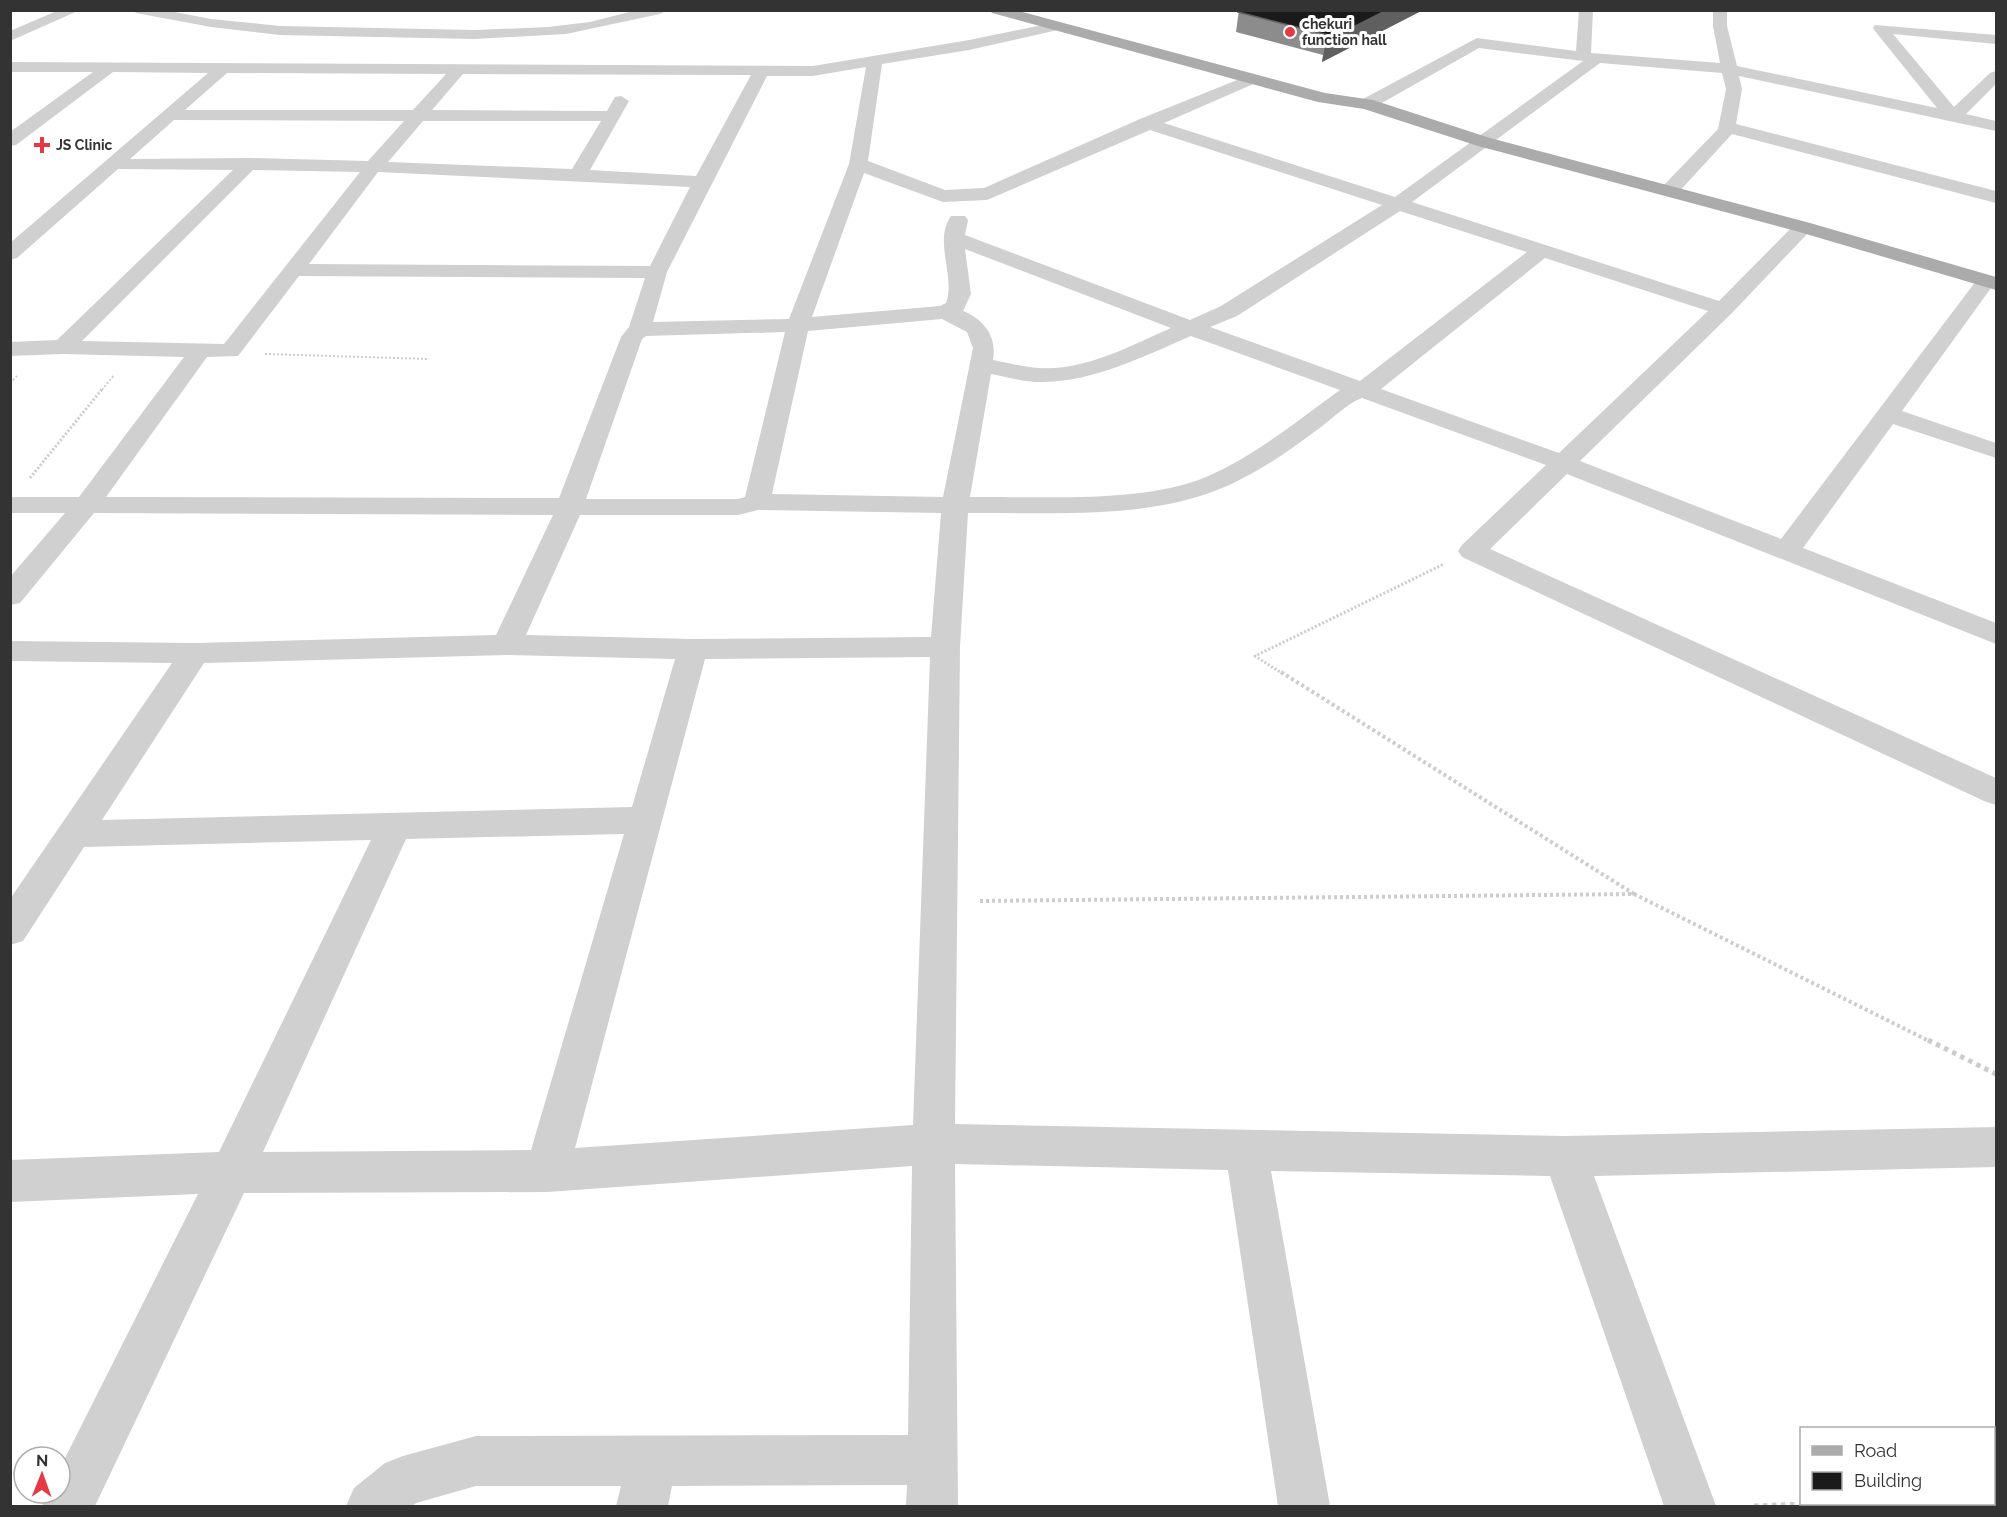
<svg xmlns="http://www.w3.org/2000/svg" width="2007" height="1517" font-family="Raleway,sans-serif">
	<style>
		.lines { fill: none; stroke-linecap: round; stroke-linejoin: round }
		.path-far3 { stroke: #cdcdcd; stroke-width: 2; stroke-dasharray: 2 2; stroke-linecap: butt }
		.path-far2 { stroke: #cdcdcd; stroke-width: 3; stroke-dasharray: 2 2; stroke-linecap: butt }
		.path-far1 { stroke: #cdcdcd; stroke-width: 4; stroke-dasharray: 3 3; stroke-linecap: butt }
		.path { stroke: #cdcdcd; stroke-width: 5; stroke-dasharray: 4.5 4.5; stroke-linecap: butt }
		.minor { fill: #d0d0d0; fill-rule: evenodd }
		.major { fill: #ababab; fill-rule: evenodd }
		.wall { fill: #8c8c8c }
		.shaded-wall { fill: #5f5f5f }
		.building { fill: #1a1a1a; stroke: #5f5f5f; stroke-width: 1.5 }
		.poi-dot { fill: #e63946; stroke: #fff; stroke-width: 2 }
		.labels { text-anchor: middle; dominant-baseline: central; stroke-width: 6; stroke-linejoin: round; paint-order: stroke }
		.far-poi-label { font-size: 14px; font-weight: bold; fill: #333; stroke: #fff; text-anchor: start }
	</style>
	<rect width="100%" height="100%" fill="#fff"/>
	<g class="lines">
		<g class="path-far3">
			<path d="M265,354L429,359"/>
			<path d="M10,383L18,375"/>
			<path d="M102,390L114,375"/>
		</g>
		<g class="path-far2">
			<path d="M30,478L103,388"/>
			<path d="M1283,674L1255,656L1444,564"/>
		</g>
		<g class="path-far1">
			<path d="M1634,894L1931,1042"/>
			<path d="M980,901L1634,894L1281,672"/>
		</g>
		<g class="path">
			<path d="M1928,1040L1996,1074"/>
			<path d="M1754,1506L1805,1504"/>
		</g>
		<g class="minor">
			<path d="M59,10H80L10,41V31Z"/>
			<path d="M134,10H164L211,19L280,26L475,30L548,27L590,22L637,10H667L660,14L566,34L475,39L280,35L211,27L136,13Z"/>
			<path d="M1579,10H1593L1591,53L1720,63L1713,26V10H1727V26L1737,66L1937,108L1875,31L1873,28L1875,25L1996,35V44L1893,34L1954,107L1990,73L1996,71V84L1966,114L1996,121V131L1739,76L1742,89L1736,124L1996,191V203L1732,134L1676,195H1662L1660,191L1662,187L1718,129L1726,89L1722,73L1600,63L1412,202L1719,301L1796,223H1810L1813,227L1810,231L1731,314L1580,461L1781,539L1979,277L1986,275L1993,277L1996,281L1902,411L1996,443V458L1893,424L1803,548L1996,623V644L1567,474L1490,549L1996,778V805L1984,801L1462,557L1458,551L1462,545L1546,465L1362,398C1348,403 1334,417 1321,427C1297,445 1272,463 1245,477C1164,522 1058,512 968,513L960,647L955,1124L1565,1136L1996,1127V1167L1594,1176L1716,1506H1664L1550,1176L1271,1171L1330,1506H1278L1228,1170L955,1164L958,1506H906L907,1485L672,1486L668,1506H616L621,1486H476L416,1503L412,1506H346L354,1488L385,1463L403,1456L476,1436L908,1435L912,1166L547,1192L244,1193L95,1506H42L48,1493H60V1468L198,1194L10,1202V1160L219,1152L371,840L84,847L23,941L10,945V899L172,663L10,661V641L195,643L496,635L553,515L94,513L20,603L10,605V577L65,513H10V497H79L184,357L63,354L10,356V342L57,340L233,170L118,169L17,258L10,260V243L208,73L113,72L16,145L10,146V132L93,72H10V62L813,66L969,40L1057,22L1062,23L1064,26L1062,29L969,50L882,64L868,161L945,190L984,188L1140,119L1252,74L1258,76L1260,79L1258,82L1164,123L1395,197L1583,61L1479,48L1373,108H1361L1359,104L1361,100L1477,38L1576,51ZM866,67L849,164L789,319L653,322L667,272L767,76H813ZM227,73L446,74L413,110H185ZM463,74L751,75L696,176L590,170L629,101L621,96L615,97L607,111L432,110ZM174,120L404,121L368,161L250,158L130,159ZM423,121H601L572,169L388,162ZM1150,130L1382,205L1221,306L1190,320L965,235L968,220L965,216H951C933,242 956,276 946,303L940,306L812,317L864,173L943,202L987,200ZM253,170L360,172L224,344L82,341ZM378,172L690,187L650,266L309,264ZM1400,211L1527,252L1360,381L1210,327L1237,316ZM965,249L1171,328C1130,346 1085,371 1039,368C1024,367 1008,363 993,360C997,337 985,320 963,311L971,294ZM1545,258L1708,311L1559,453L1381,389ZM299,276L645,278L629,327L621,337L559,498L106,497L207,357L238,356ZM942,319L967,332L973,348L943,497L772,494L808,331ZM785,332L745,497L738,499H586L642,339L646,336ZM1191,336L1340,390C1297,421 1255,456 1206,477C1141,504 1040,496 970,497L991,374C1007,377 1025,382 1041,382C1094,382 1144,356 1191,336ZM758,510L941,513L931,637L693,639L526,635L580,515H738ZM507,655L675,659L632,807L102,820L204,663ZM930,657L913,1125L575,1148L705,659ZM624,834L531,1150L263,1152L406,839Z"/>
		</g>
		<path class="major" d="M990,10H1015L1325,93L1373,100L1490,138L1810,223L1996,277V290L1796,231L1478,146L1364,109L1318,102L992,13Z"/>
	</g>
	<path class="wall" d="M1239,10H1423L1322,62L1323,55L1236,32Z"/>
	<path class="shaded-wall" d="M1387,10H1423L1322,62L1326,41Z"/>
	<path class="building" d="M1239,10H1387L1326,41L1328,35L1238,12Z"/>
	<g class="poi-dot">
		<circle cx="1290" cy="32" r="6"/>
		<path d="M39 136h6v6h6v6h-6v6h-6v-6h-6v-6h6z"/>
	</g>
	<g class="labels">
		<g class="far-poi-label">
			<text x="1302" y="24">chekuri<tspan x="1302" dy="16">function hall</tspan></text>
			<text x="56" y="145">JS Clinic</text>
		</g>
	</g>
	<rect width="2007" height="1517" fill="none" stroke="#333333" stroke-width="24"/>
	<rect x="1800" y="1427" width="195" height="78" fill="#ffffff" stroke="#adadad" stroke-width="1.5"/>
	<rect x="1812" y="1446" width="30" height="9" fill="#ababab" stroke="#adadad" stroke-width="1.5"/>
	<text x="1854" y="1457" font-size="18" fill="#333333">Road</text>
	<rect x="1812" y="1472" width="30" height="18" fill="#1a1a1a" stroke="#adadad" stroke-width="1.5"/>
	<text x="1854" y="1487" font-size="18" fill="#333333">Building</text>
	<g transform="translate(42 1475) rotate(1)"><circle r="28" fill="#ffffff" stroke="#adadad" stroke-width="1.5"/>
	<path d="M0-4.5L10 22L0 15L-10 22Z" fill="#e63946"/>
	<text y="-9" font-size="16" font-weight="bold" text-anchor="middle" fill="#333333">N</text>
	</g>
</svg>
